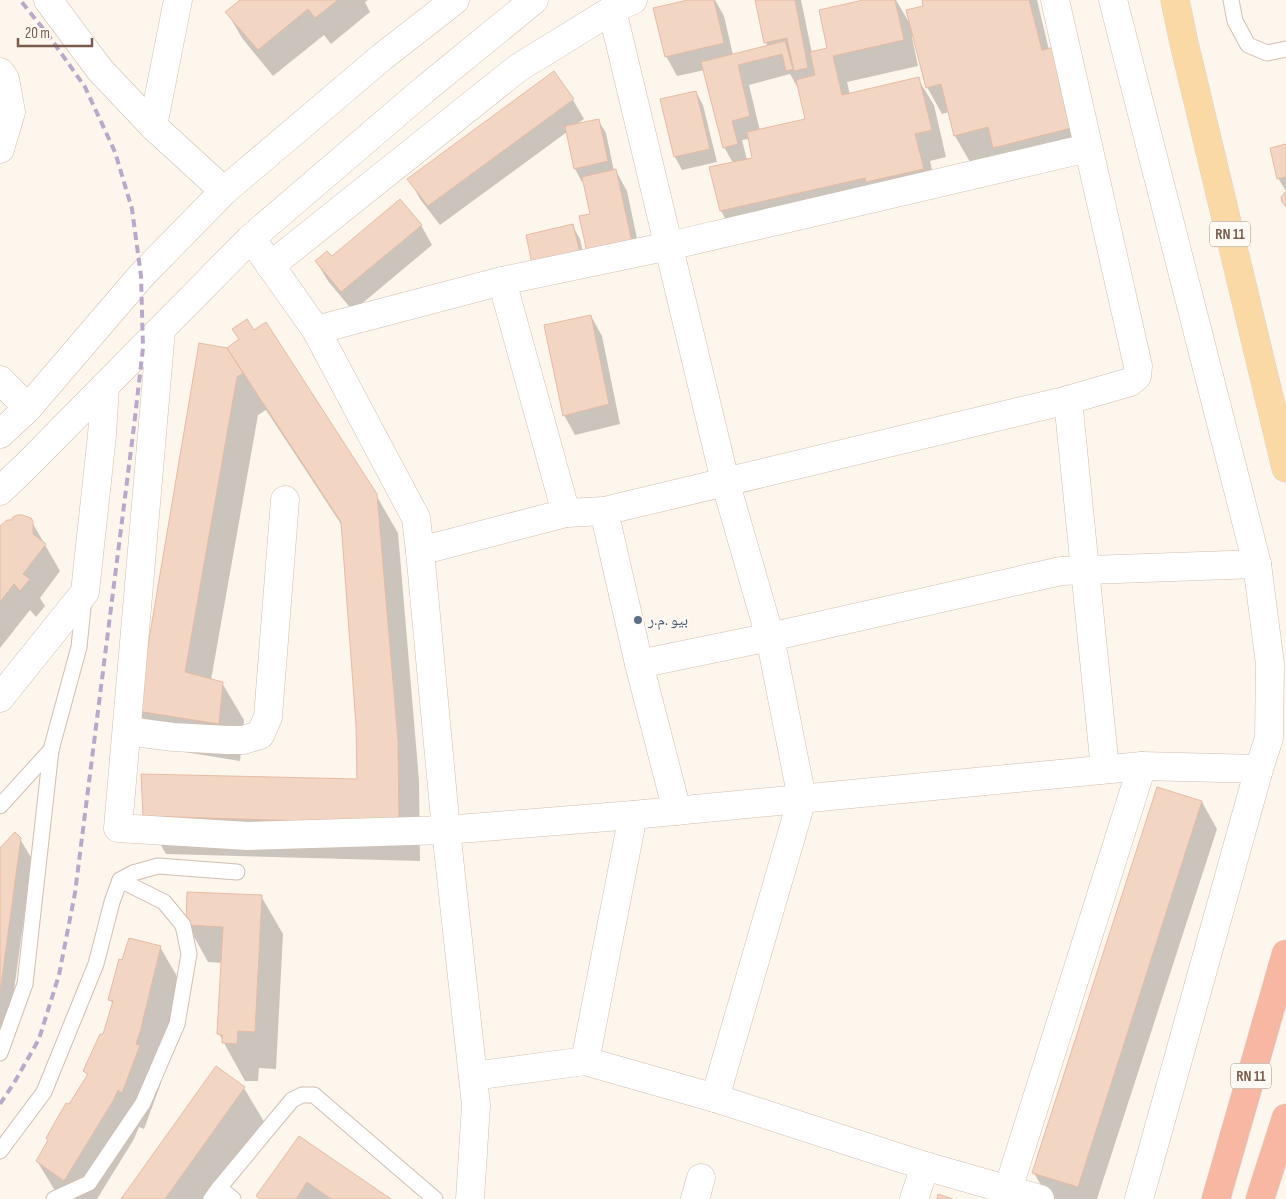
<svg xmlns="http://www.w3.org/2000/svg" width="1286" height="1199" font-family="'Sofia Sans Condensed','Noto Naskh Arabic',sans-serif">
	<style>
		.shadow { fill: #0003; fill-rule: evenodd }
		.building { fill: #f3d5c3; stroke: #e6bba3 }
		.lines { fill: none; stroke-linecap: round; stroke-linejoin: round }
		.lane-casing { stroke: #d1beb0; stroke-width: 17 }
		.street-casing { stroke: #d1beb0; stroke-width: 29 }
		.secondary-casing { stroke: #d6c0b0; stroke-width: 29 }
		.primary-casing { stroke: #dad1cd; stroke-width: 29 }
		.highway-casing { stroke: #dad1cd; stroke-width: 29 }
		.lane { stroke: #fff; stroke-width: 15 }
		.street { stroke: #fff; stroke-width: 28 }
		.secondary { stroke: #fff; stroke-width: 28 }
		.primary { stroke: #fbd9a5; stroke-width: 28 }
		.highway { stroke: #f7b7a3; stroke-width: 28 }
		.rail { stroke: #b9a8c9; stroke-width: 4; stroke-dasharray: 8 5; stroke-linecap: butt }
		.service-dot { fill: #5c6f8a; stroke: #fffaf3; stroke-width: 2 }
		.labels { text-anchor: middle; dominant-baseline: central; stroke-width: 4; stroke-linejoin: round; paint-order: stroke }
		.shield { fill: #fffaf3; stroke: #a28b7f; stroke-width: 1 }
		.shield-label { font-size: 15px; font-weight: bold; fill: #7a5c4d }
		.service-label { font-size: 16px; fill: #4e5e75; stroke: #fffaf3; text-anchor: start }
	</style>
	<rect width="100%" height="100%" fill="#fdf6ec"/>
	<g class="shadow">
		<path d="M242,0H368L365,2L370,12L331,44L324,35L273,76L242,38L227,12Z"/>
		<path d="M694,0H715L724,16L733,55L768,46L765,42L757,0H801L812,53L829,49L869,0H896L910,24L925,7L923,0H1037L1049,50L1093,152L1010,174L998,155L970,162L955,136L949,112L942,114L927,87L914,36L912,37L918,66L847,82L850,95L918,79L934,105L946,157L930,161L938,195L736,237L721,211L733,163L724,147L705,70L677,76L666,56ZM790,74L799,90L807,120L760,131L749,85ZM749,139L754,159L747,160L742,140Z"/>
		<path d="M696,92L703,105L717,162L682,170L675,157L662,100Z"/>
		<path d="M573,100L584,119L577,124L598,120L606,133L614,171H616L627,191L642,262L592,214L585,181L582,182L575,169L567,132L440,225L420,199L409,179Z"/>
		<path d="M1286,146V191L1278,178Z"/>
		<path d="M421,225L432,245L353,311L328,281L316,261L331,258Z"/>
		<path d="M572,225L580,239L586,266L541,277Z"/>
		<path d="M591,316L602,336L620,424L575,435L564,415Z"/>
		<path d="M234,330L376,495L398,533L419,780L420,861L166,854L144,816L358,781L357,725L343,527L266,410L258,415L211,680L222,683L244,720L240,761L160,748L138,710L227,349L239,340Z"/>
		<path d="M32,522L60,571L40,598L45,606L36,617L30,610L0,648V528Z"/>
		<path d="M1202,802L1217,829L1097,1199H1049L1034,1173Z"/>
		<path d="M20,839L32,859L8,1034L0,1057V850Z"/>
		<path d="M261,896L283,934L276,1069L259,1068L258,1081H245L219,1034L222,963L208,962L187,924Z"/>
		<path d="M160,947L182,985L158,1078L161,1083L144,1129L139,1127L134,1139L97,1199H60L37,1161L49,1142L47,1138L88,1077L85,1071L104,1035L113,1005L110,999L123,961Z"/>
		<path d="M244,1088L266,1125L213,1199H123Z"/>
		<path d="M299,1138L388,1199H259L258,1197Z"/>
	</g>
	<g class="building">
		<path d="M240,0H338L315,18L308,9L258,50L225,12Z"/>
		<path d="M688,0H714L724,43L665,57L653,8Z"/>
		<path d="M755,0H795L808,68L794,71L787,38L764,43Z"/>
		<path d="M863,0H895L904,40L833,56L842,95L919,77L932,130L915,134L924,169L866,182L865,178L720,211L709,167L752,158L747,132L805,119L796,80L815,75L810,52L827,48L819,10Z"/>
		<path d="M922,0H1029L1042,50L1059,46L1079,126L993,148L988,127L954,136L941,84L926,88L906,10L923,6Z"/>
		<path d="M785,41L793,69L786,71L782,54L738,65L750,116L732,121L738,144L723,148L701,62Z"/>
		<path d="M554,71L574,99L428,206L407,179Z"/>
		<path d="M696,91L710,149L674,157L660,99Z"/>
		<path d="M599,119L608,161L574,169L565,126Z"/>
		<path d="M1286,144V177L1277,179L1270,148Z"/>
		<path d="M616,169L632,242L587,252L579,216L590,214L582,177Z"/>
		<path d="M1286,191V207L1282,202L1281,197Z"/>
		<path d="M400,199L422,225L341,292L315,261L327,251L332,256Z"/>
		<path d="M573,224L580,253L532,264L526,235Z"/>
		<path d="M591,315L609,404L563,416L544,325Z"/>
		<path d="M247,319L254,330L266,322L377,494L398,741L399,824L143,816L141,774L357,779L356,725L341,522L227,348L239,339L232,329Z"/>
		<path d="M199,343L227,348L243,373L237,377L185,672L223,682L219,724L137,711Z"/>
		<path d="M17,515H22L31,518L33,521V534L46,544L23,574L30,579L20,591L14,584L0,602V526L7,520H11L13,517Z"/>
		<path d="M1157,787L1202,801L1078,1187L1032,1173Z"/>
		<path d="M15,832L21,838L0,993V848Z"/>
		<path d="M187,892L262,895L255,1032L238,1031L237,1044L222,1043V1035L217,1034L223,927L186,925Z"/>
		<path d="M129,938L161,946L140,1032L136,1044L140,1045L122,1093L118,1090L113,1101L64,1181L36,1161L48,1140L46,1138L66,1103L69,1104L88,1074L83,1071L100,1034H103L113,1001L108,1000L119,959L122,960Z"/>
		<path d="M216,1066L245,1087L165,1199H121Z"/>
		<path d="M299,1136L391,1199H331L307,1182L296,1199H260L256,1196Z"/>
		<path d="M938,1194L953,1199H937Z"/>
	</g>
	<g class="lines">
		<g class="lane-casing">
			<g id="lane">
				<path d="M1231,0L1235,21L1248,45L1267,53L1286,49"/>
				<path d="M0,806L51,750"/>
				<path d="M0,1053L25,984L51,750L79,647L84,597"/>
				<path d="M0,1151L44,1092L96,964L112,902L120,880L133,873L158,866L237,872"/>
				<path d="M219,1188L233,1199"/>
				<path d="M54,1199L89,1183L143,1103L177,1024L189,954L183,925L164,902L120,880"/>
				<path d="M211,1199L219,1188L292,1100L302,1095H314L435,1199"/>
			</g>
		</g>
		<g class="street-casing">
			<g id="street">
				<path d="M48,0L100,70L153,126L224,191"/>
				<path d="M1113,0L1257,564L1270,664L1269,738L1259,769L1139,1199"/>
				<path d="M612,10L725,481L770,637L802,799L715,1098"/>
				<path d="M0,72L5,79L11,112L0,149"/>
				<path d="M153,126L178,0"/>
				<path d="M251,238L316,330L416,518L420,551L446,830L476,1105L470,1199"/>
				<path d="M270,266L518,68L612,10L633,0"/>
				<path d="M502,281L566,513"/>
				<path d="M161,330L118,828L248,836L446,830L633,815L1142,766L1259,769"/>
				<path d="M316,330L502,281L669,246L1088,148"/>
				<path d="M0,380L28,408"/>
				<path d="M1068,400L1105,769"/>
				<path d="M604,511L639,664L677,811"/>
				<path d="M420,551L566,513L604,511L1068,400L1130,382L1137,376L1138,366L1055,0"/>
				<path d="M639,664L770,637L1061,571L1257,564"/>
				<path d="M0,698L85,592L102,435L105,386"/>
				<path d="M127,731L173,737L227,740H243L260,735L268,717L285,500"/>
				<path d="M585,1061L633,815"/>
				<path d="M473,1076L585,1061L715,1098L925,1166L1040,1199"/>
				<path d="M695,1199L701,1178"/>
				<path d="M914,1199L925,1166"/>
				<path d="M1005,1199L1142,766"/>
			</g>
		</g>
		<g class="secondary-casing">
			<g id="secondary">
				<path d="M0,434L28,408L141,276L224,191L382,57L455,0"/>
				<path d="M0,491L28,464L251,238L425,89L534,0"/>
			</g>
		</g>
		<g class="primary-casing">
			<path id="primary" d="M1175,0L1184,43L1286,468"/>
		</g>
		<g class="highway-casing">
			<g id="highway">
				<path d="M1216,1199L1286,954"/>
				<path d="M1260,1199L1286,1118"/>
			</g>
		</g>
		<use href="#lane" class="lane"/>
		<use href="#street" class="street"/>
		<use href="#secondary" class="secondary"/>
		<use href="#primary" class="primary"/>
		<use href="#highway" class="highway"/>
		<path class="rail" d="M0,1104L14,1083L39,1039L59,975L75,893L134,426L143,348L141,276L132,209L115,152L85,87L49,36L20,0"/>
	</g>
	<circle class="service-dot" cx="638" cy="620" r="5"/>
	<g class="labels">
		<g class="shield">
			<rect x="1210" y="221.5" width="40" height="25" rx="4"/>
			<rect x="1231" y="1063.5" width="40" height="25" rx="4"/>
		</g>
		<g class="shield-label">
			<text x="1230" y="234">RN 11</text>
			<text x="1251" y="1076">RN 11</text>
		</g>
		<g class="service-label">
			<text x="648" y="620">بيو .م.ر</text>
		</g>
	</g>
	<path d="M18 38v8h74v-8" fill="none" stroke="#7a5c4d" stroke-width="2.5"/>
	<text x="25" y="38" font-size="15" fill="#7a5c4d" stroke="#fffaf3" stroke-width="4" paint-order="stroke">20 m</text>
</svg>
